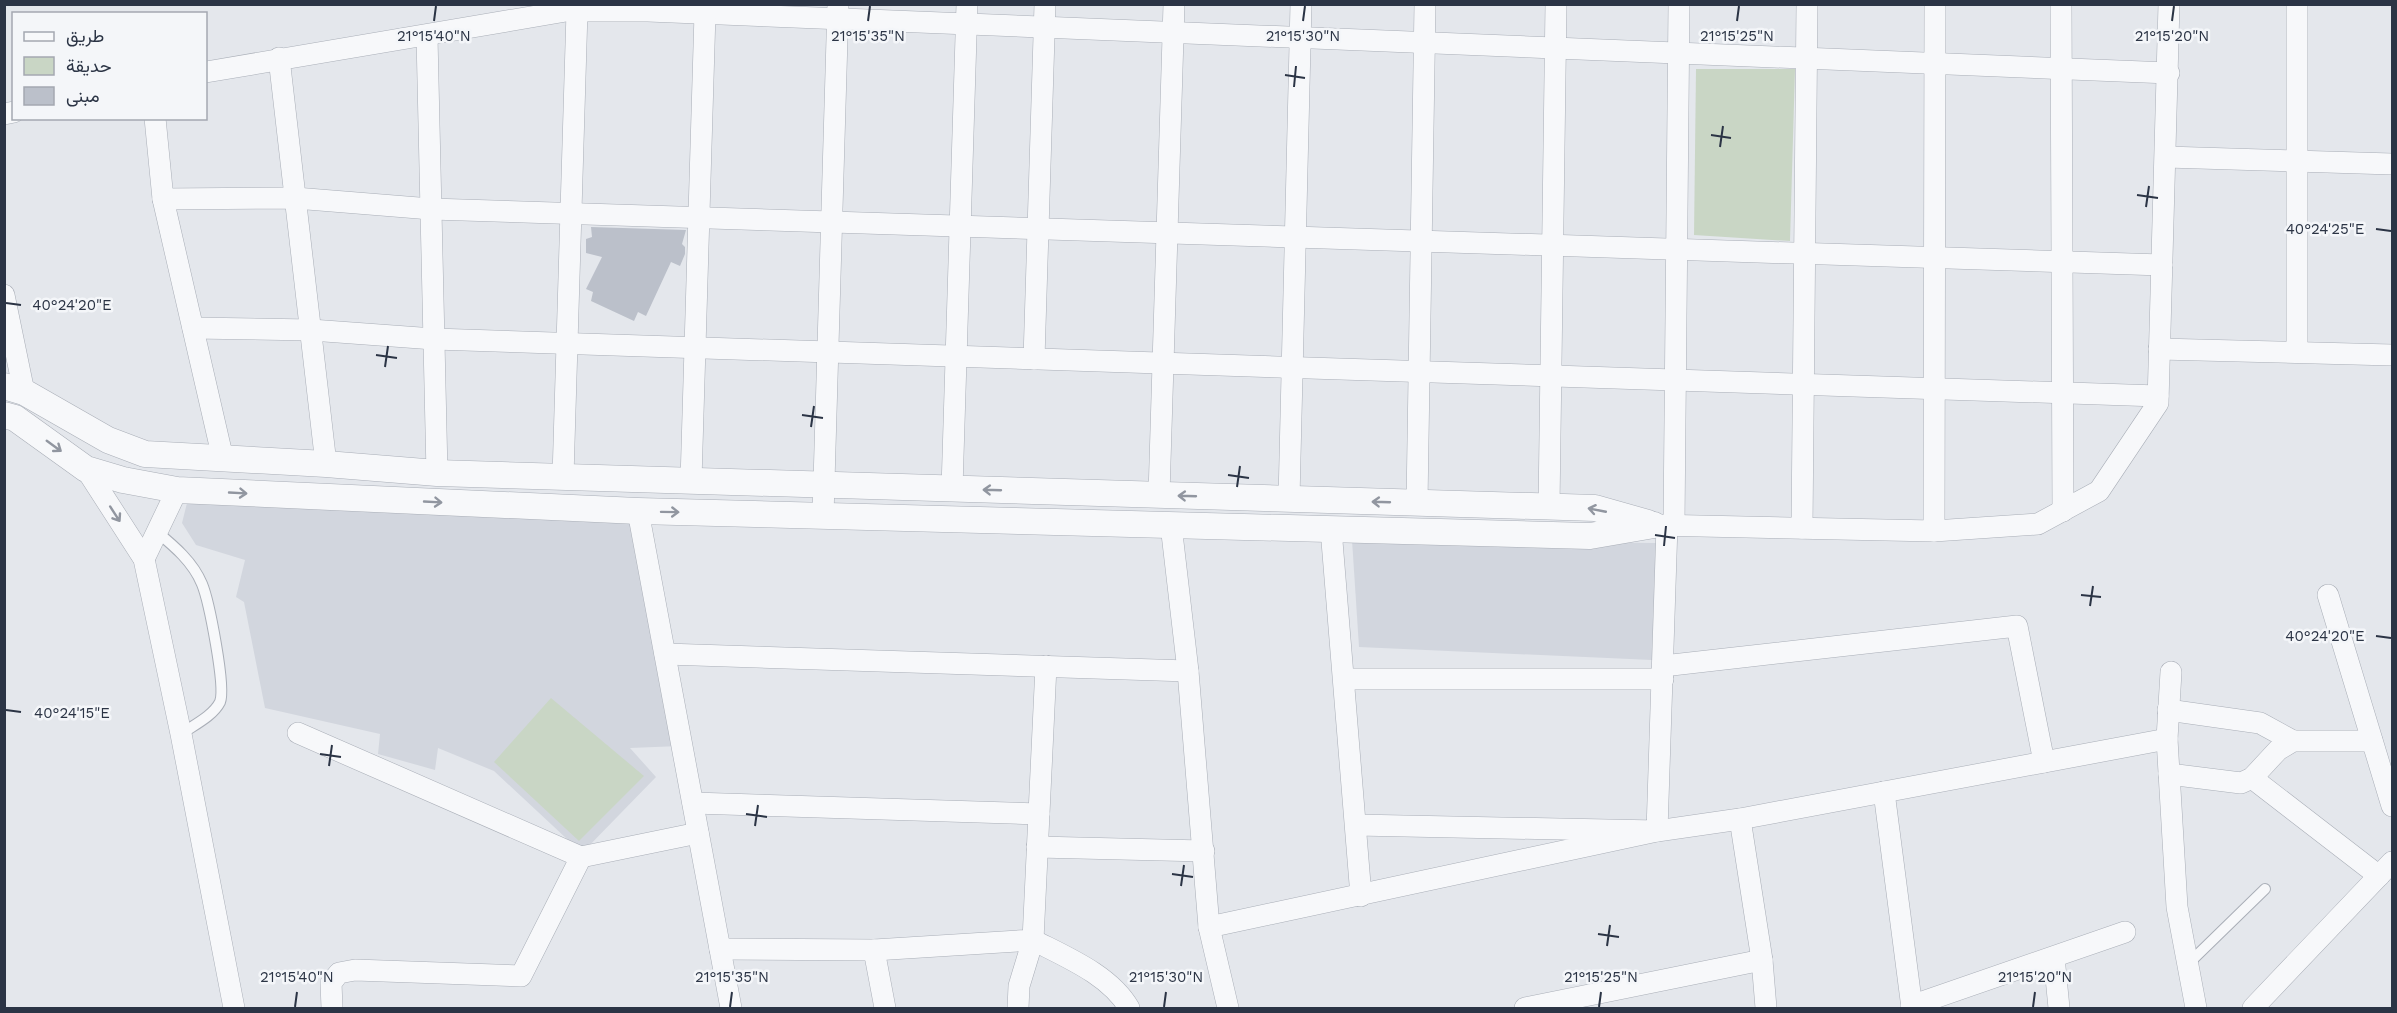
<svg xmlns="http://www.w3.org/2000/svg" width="2397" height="1013" font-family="'Work Sans',Vazirmatn,sans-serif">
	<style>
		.built { fill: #d2d6de }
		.green { fill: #c9d6c5 }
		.building { fill: #bbc0ca }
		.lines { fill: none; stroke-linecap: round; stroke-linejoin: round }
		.service-casing { stroke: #a9aeb7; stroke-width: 12 }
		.minor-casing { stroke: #a9aeb7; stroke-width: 22 }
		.tertiary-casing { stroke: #a9aeb7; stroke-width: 27 }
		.service { stroke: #f7f8fa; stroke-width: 10 }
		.minor { stroke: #f7f8fa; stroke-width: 21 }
		.tertiary { stroke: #f7f8fa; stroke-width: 26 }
		.oneway { stroke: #9196a0 }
		.ticks { fill: none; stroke: #2b3445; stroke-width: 2 }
		.ticks-label { font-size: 15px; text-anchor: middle; fill: #2b3445; stroke: #f4f6f9; stroke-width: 5; stroke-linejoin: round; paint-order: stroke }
	</style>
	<rect width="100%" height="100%" fill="#e4e7ec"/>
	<g class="built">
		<path d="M187,503L630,519L680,746L630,748L656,777L582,853L494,771L438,748L435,770L378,754L380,734L265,708L244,602L236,597L245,560L196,545L182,523Z"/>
		<path d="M1352,540L1656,543L1652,660L1359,647Z"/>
	</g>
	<g class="green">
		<path d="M1696,69H1795L1790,241L1694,235Z"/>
		<path d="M551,698L644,776L579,841L494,762Z"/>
	</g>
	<path class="building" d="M591,227L686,230L682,244L685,247V254L680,266L671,262L646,316L638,312L634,321L591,301L593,292L586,289L602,257L586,253V239L592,237Z"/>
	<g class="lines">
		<g class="service-casing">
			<g id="service">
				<path d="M157,532C174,546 193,562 202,584C209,601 226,687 220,702C213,716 194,725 181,734"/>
				<path d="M2188,964L2265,889"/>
			</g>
		</g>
		<g class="minor-casing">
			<g id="minor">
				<path d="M2061,4L2063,511"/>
				<path d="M427,37L437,473"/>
				<path d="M279,58L326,464"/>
				<path d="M206,72L566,11H648L2169,73"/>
				<path d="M4,114L14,112"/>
				<path d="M155,118L163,199L223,459"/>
				<path d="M2166,157L2392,164"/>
				<path d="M163,199L295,198L431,209L2162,265"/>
				<path d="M4,295L24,392"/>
				<path d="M193,328L311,330L434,339L2158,396"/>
				<path d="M2159,349L2392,355"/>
				<path d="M2297,352V4"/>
				<path d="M1034,359L1045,4"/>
				<path d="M86,469L144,559L181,734L234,1008"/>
				<path d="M563,477L577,11"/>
				<path d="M691,481L705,13"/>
				<path d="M952,489L967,4"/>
				<path d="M1159,495L1174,4"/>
				<path d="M1289,499L1301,4"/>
				<path d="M1417,503L1425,4"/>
				<path d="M1549,507L1556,4"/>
				<path d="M638,511L731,1008"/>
				<path d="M823,516L838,4"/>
				<path d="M1171,525L1188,671L1209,927L1228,1008"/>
				<path d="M1654,525L1934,531L2038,524L2099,491L2158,403L2169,4"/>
				<path d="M1674,525L1679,4"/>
				<path d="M1802,528L1807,4"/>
				<path d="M1331,529L1361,896"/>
				<path d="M1934,531L1935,4"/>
				<path d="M144,559L177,490"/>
				<path d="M2328,595L2392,806"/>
				<path d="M665,654L1188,671"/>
				<path d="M1663,666L2017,626L2044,762"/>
				<path d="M2171,672L2167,739L2177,907L2196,1008"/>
				<path d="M1344,679H1663"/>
				<path d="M2168,710L2260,723L2293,741"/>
				<path d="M298,733L581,857"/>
				<path d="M2169,774L2241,783L2252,778L2278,750L2293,741H2372"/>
				<path d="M2252,778L2379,876"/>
				<path d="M1884,792L1912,1008"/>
				<path d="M693,803L1039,814"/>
				<path d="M1740,819L1762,960L1766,1008"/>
				<path d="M1356,825L1657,831L1667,525"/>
				<path d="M1037,847L1204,851"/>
				<path d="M1209,927L1657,831L1740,819L2167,739"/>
				<path d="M720,949L874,950L1033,940L1046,666"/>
				<path d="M874,950L885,1008"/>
				<path d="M2054,957L2059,1008"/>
				<path d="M1911,1006L2125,932"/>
				<path d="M332,1008L331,983L339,973L355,970L521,976L581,857L698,833"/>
				<path d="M1018,1008L1019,986L1033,940C1066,957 1110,975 1129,1008"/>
				<path d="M1525,1008L1762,960"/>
				<path d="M2253,1008L2392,862"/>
			</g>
		</g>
		<g class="tertiary-casing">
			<g id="tertiary">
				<path d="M4,386L24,392L108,440L145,454L326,464L437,473L1595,508L1648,523"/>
				<path d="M4,415L15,418L86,469L123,480L177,490L638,511L1590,536L1654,525"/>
			</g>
		</g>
		<use href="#service" class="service"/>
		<use href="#minor" class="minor"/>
		<use href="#tertiary" class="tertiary"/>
	</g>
	<defs><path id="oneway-shaft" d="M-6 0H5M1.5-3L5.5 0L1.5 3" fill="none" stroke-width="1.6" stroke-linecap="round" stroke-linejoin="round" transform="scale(1.5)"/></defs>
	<g class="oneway">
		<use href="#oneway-shaft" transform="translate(54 446) rotate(36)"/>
		<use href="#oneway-shaft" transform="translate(992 490) rotate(-178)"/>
		<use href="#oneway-shaft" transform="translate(238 493) rotate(3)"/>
		<use href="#oneway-shaft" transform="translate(1187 496) rotate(-178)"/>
		<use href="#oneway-shaft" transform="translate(433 502) rotate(3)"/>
		<use href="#oneway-shaft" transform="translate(1381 502) rotate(-178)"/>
		<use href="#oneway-shaft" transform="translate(1597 510) rotate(-169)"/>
		<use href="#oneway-shaft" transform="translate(670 512) rotate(1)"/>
		<use href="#oneway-shaft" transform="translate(115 514) rotate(57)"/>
	</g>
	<path class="ticks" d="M434,21L436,6M868,21L870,6M1303,21L1305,6M1737,21L1739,6M2172,21L2174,6M1285,75L1305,78M1294,87L1296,66M1711,135L1731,138M1720,147L1723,126M2137,195L2158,198M2146,207L2149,186M2376,229L2391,231M6,303L21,305M376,355L397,358M385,367L388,346M802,415L823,418M811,427L814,406M1228,475L1249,478M1237,487L1240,466M1655,535L1675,538M1664,546L1666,526M2081,595L2101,597M2090,606L2093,586M2376,636L2391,638M6,710L21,712M320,754L341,757M329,766L332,745M746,814L767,817M755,826L758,805M1172,874L1193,877M1181,886L1184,865M1598,934L1619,937M1607,946L1610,925M295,1007L297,992M730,1007L732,992M1164,1007L1166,992M1599,1007L1601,992M2033,1007L2035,992"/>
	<g class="ticks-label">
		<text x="434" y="41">21°15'40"N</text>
		<text x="868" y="41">21°15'35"N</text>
		<text x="1303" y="41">21°15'30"N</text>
		<text x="1737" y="41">21°15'25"N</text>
		<text x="2172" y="41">21°15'20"N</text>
		<text x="2325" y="234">40°24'25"E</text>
		<text x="72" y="310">40°24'20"E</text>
		<text x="2325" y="641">40°24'20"E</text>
		<text x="72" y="718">40°24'15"E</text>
		<text x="297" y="982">21°15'40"N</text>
		<text x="732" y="982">21°15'35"N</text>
		<text x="1166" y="982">21°15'30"N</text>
		<text x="1601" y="982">21°15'25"N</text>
		<text x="2035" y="982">21°15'20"N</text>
	</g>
	<rect width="2397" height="1013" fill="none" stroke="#2b3445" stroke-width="12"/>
	<rect x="12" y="12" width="195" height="108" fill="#f4f6f9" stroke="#a4a8b1" stroke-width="1.5"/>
	<rect x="24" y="32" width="30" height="9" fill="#f7f8fa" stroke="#a4a8b1" stroke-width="1.5"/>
	<text x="66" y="42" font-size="18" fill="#2b3445">طريق</text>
	<rect x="24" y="57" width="30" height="18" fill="#c9d6c5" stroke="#a4a8b1" stroke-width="1.5"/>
	<text x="66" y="72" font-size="18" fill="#2b3445">حديقة</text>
	<rect x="24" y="87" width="30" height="18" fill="#bbc0ca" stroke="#a4a8b1" stroke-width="1.5"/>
	<text x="66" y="102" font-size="18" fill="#2b3445">مبنى</text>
</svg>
